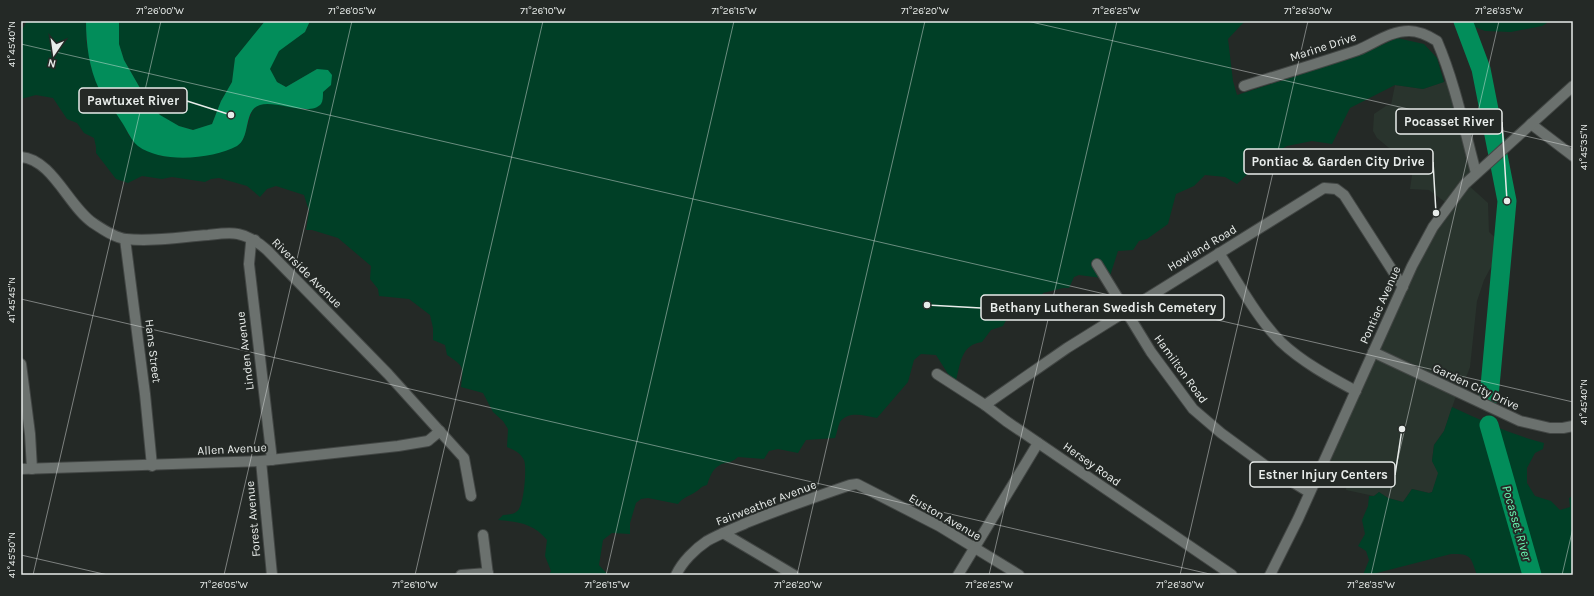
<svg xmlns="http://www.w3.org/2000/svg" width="1594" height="596" font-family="Karla,sans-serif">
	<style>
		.built { fill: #29342d }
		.green { fill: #003f26 }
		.water { fill: #028d5a }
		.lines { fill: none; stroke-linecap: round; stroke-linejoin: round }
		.river { stroke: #028d5a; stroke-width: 19 }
		.minor-casing { stroke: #424644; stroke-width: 12 }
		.tertiary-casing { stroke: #424644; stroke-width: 12 }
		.secondary-casing { stroke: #424644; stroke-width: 12 }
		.minor { stroke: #6b716e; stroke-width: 10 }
		.tertiary { stroke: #6b716e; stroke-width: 10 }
		.secondary { stroke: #6b716e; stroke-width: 10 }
		.ticks { fill: none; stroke: #e8ecea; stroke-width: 1; stroke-opacity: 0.45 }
		.labels { text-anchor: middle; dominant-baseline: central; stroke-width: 4; stroke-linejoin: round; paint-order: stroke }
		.street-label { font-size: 12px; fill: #e8ecea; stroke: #242926 }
		.water-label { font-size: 13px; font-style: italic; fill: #6afab4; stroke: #242926 }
		.leader { fill: none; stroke: #e8ecea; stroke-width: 1.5 }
		.callout-dot { fill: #e8ecea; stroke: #242926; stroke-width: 1.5 }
		.callout { fill: #242926; stroke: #e8ecea; stroke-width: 1.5 }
		.callout-label { font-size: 13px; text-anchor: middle; font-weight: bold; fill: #e8ecea }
		.neatline { fill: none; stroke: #e8ecea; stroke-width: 1.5 }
		.ticks-label { font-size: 10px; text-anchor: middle; fill: #e8ecea }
	</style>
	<rect width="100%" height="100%" fill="#242926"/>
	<path class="built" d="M1449,80L1473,165L1467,184L1488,203L1489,232L1503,245L1484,280L1477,301L1470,367L1460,393L1456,396L1444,431L1434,445L1432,461L1439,473L1432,492L1429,493L1412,489L1403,502L1388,498L1379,492L1374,496L1346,490L1347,481L1321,468L1376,346L1449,205L1429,190L1410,189L1412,175L1409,168L1394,163V152L1377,138L1373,131L1374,114L1386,106L1391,105L1395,85L1423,89Z"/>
	<g class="green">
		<path d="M27,21H86V40L91,66L100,89L124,124L129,136L161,156L186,158L222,152L243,140L252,111L258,105L272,103L306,110L322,101L323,92L317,69L286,87L277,82L269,69L279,50L305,32L310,21H1245L1228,39L1233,81L1237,95L1358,56L1397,38L1424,44L1437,58L1444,82L1423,89L1395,85L1350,108L1332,144L1312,141L1287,146L1278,151L1268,161L1257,165L1237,184L1225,177L1205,175L1194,186L1176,194L1168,224L1147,239L1139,241L1133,250L1118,251L1109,279L1079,275L1074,277L1069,288H1063L1043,293L1035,308C1018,311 1011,310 1003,326L991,330L982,342C961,345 961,362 956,380L950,377L936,355L921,354L914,360L908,382L877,418C865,416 849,410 840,422C838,426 837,433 835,438L806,440L798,453L778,449L769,451L764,459L738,457C729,465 727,461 720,465C712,469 710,477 707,485C702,486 701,488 697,491C690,496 683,497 678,504L648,498L641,499L636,503L630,523V534L612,533L603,540L599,565L608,575H549L551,571L545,556L547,540C533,523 518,522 498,520L503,515C509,514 515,515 519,509C524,501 527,468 524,460C520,452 514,450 507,447L508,429L503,421L493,412L483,393L461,387C463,366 465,367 447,355L445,345L433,340V328L430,315L409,299L379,296L378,289L370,279L371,266L338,238L312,230H306L309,211L304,195L276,186L267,189L260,197L247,186L219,178L211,179L205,182L172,177L162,179L142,176L128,183L116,179L96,153V147L94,138L84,133L77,123L67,119L53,98L36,95L21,99V32Z"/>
		<path d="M119,21H265L235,58L232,82L221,101L212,124L194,130L179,126L160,116L144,97L140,88L124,60L119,44Z"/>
		<path d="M1467,21H1547V23L1542,26L1511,32L1485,31L1475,27Z"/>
		<path d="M1452,407C1483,421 1512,435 1544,443L1543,449L1535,453L1527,468V483L1535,496L1551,501L1560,510L1570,507L1569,498L1573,496V575H1477C1470,556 1472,554 1451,554L1369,575H1363L1369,560L1366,551L1358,546L1365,534L1362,520L1368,506L1369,496H1374L1379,492L1388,498L1403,502L1412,489L1429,493L1432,492L1438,473L1432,461L1434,445L1444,431Z"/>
	</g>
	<path class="water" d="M86,21H119V44L124,60L140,88L144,97L160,115L179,126L193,130L212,124L221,101L232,82L235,58L265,21H310L305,32L279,51L270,69L277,82L286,87L317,69L328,70L332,75L331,85L323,92C323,96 323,101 321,104C310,117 276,100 260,105C243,110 251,138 237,146C213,159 162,164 138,146C131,140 128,132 123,124C116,112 106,101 99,89C89,68 86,44 86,21Z"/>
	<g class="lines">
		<g class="river">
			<path d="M1463,21L1481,69L1507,201L1489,397"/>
			<path d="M1489,425L1532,575"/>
		</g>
		<g class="minor-casing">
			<g id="minor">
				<path d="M1244,86C1282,74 1320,63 1358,50C1375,43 1390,31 1409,31C1419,31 1429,36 1437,41C1455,83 1464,128 1476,173"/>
				<path d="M1531,124L1573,156"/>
				<path d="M21,157C52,159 69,207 93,223C102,229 115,238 126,239C152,242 181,237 208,235C217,234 229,232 238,234C249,236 258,242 267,250L388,374L464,458L471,496"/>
				<path d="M125,239L145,394L152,466"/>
				<path d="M255,240L251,243L249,264L272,460"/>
				<path d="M1219,253C1238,282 1257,318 1281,342C1302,362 1330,377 1356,391"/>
				<path d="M1097,264L1151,352L1193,409L1221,433L1266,466L1309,492"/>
				<path d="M21,364L30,434L32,469"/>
				<path d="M937,374L985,405L1006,421L1232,575"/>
				<path d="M985,405L1067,348L1324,188L1336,189L1344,195L1403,287"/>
				<path d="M261,461L272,575"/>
				<path d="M21,469L261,461L398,446L428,441L440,431"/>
				<path d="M723,533L794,575"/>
				<path d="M483,535L488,575"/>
				<path d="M461,575L488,573"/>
				<path d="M676,575C682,562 695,549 707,541C719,534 733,529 746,523C780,509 815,497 850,485L857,484L939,526L1019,575"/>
				<path d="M958,575L1038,443"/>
			</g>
		</g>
		<g class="tertiary-casing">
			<path id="tertiary" d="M1373,352L1520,421L1550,428H1563L1573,426"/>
		</g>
		<g class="secondary-casing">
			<path id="secondary" d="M1270,575L1298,519L1412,266L1433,227L1465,184L1573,86"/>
		</g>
		<use href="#minor" class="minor"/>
		<use href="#tertiary" class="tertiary"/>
		<use href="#secondary" class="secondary"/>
	</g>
	<path class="ticks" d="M1027,21L1573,147M21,44L1573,402M21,299L1214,575M21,555L108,575M33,575L161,21M224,575L352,21M415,575L543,21M606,575L734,21M797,575L925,21M989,575L1117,21M1180,575L1308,21M1371,575L1499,21M1562,575L1573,528"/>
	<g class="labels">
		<g class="street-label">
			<text transform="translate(1323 47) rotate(-18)">Marine Drive</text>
			<text transform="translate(1202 248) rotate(-31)">Howland Road</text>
			<text transform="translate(307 273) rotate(45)">Riverside Avenue</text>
			<text transform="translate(1380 305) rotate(-66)">Pontiac Avenue</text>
			<text transform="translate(153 351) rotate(83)">Hans Street</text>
			<text transform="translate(245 351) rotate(-97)">Linden Avenue</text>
			<text transform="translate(1181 369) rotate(54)">Hamilton Road</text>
			<text transform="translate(1476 387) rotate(25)">Garden City Drive</text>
			<text transform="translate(232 449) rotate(-3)">Allen Avenue</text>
			<text transform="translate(1092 464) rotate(35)">Hersey Road</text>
			<text transform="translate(766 503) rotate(-21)">Fairweather Avenue</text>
			<text transform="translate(945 517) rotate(30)">Euston Avenue</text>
			<text transform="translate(253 519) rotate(-95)">Forest Avenue</text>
		</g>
		<g class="water-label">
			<text transform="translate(1517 523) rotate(74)">Pocasset River</text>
		</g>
	</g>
	<path class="leader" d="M231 115L187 101M1507 201L1502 122M1436 213L1433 162M927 305L981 308M1402 429L1395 475"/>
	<g class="callout-dot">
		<circle cx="231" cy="115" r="4"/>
		<circle cx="1507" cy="201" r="4"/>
		<circle cx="1436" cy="213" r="4"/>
		<circle cx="927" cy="305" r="4"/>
		<circle cx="1402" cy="429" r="4"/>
	</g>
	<g class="callout">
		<rect x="79" y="88" width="108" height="25" rx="4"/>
		<rect x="1396" y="109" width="106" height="25" rx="4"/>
		<rect x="1244" y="149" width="189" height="25" rx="4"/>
		<rect x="981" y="295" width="243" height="25" rx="4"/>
		<rect x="1250" y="462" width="145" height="25" rx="4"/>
	</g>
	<g class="callout-label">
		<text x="133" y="105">Pawtuxet River</text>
		<text x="1449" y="126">Pocasset River</text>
		<text x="1338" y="166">Pontiac &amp; Garden City Drive</text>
		<text x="1103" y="312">Bethany Lutheran Swedish Cemetery</text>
		<text x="1323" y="479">Estner Injury Centers</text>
	</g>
	<rect width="1594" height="596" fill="none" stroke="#242926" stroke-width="44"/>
	<g transform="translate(54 54) rotate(193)" stroke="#242926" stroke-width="3" paint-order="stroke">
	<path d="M0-3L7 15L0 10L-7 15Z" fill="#e8ecea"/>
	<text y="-6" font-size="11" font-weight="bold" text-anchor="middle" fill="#e8ecea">N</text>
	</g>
	<rect x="22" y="22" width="1550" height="552" class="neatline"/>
	<g class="ticks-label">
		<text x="160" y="14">71°26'00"W</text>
		<text x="352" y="14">71°26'05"W</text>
		<text x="543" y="14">71°26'10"W</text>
		<text x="734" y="14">71°26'15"W</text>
		<text x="925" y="14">71°26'20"W</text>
		<text x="1116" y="14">71°26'25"W</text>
		<text x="1308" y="14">71°26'30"W</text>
		<text x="1499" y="14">71°26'35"W</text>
		<text transform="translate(11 44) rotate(-90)" y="4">41°45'40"N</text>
		<text transform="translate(1583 147) rotate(-90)" y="4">41°45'35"N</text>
		<text transform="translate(11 300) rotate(-90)" y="4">41°45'45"N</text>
		<text transform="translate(1583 402) rotate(-90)" y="4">41°45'40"N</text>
		<text transform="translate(11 555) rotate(-90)" y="4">41°45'50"N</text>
		<text x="224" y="588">71°26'05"W</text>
		<text x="415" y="588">71°26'10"W</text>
		<text x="607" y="588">71°26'15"W</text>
		<text x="798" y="588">71°26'20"W</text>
		<text x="989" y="588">71°26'25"W</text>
		<text x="1180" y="588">71°26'30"W</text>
		<text x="1371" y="588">71°26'35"W</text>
	</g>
</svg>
